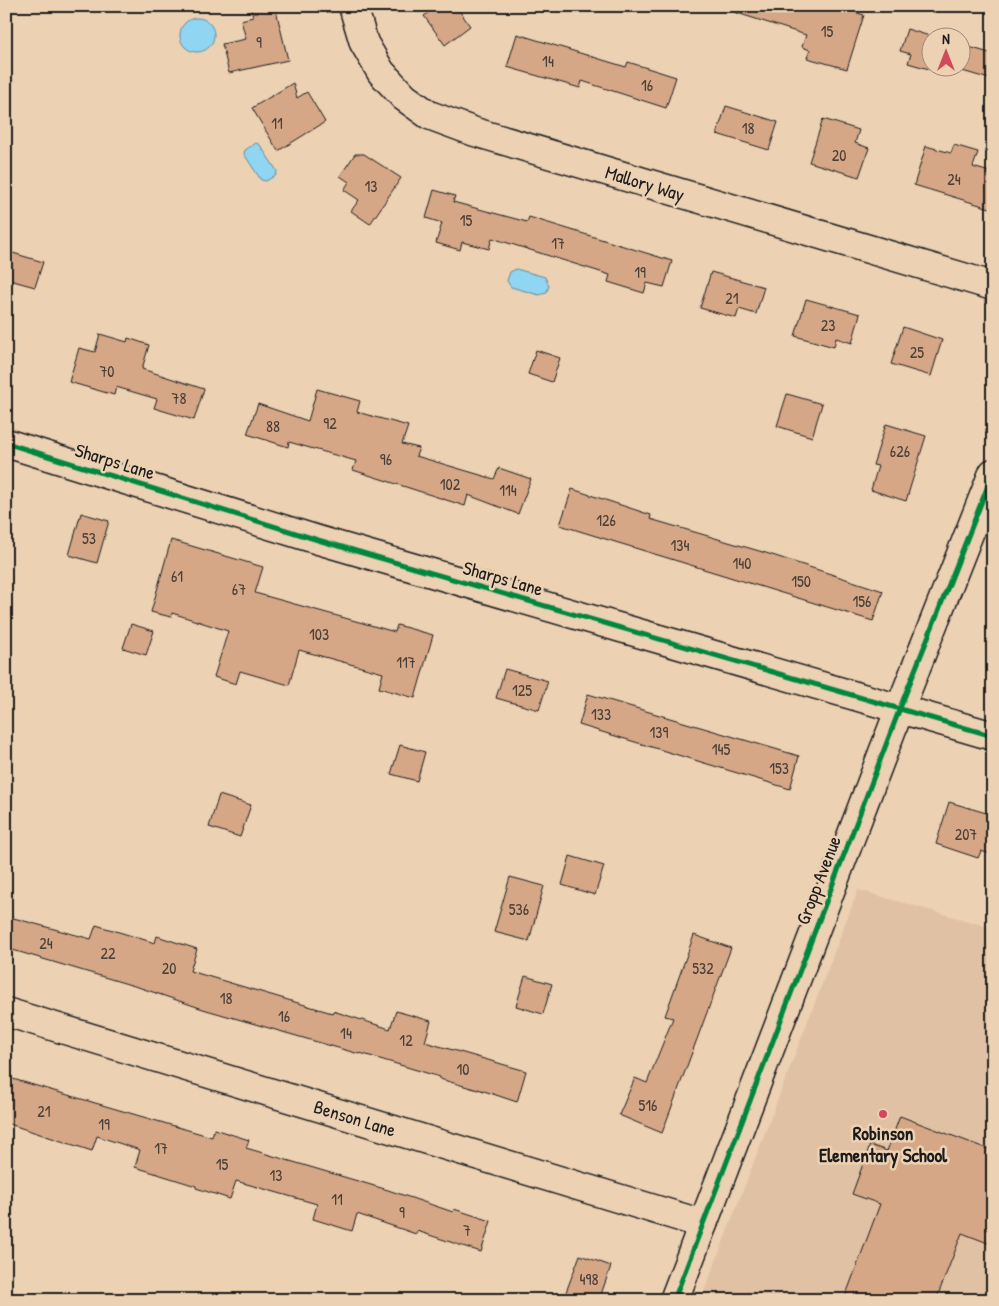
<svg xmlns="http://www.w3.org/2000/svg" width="999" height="1306" font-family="'Patrick Hand',sans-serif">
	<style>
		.built { fill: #e1c1a3 }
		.water { fill: #90d5f2; stroke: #628b9c }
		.building { fill: #d5a787; stroke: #1c1c1c }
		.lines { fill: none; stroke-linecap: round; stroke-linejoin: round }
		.minor-casing { stroke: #1c1c1c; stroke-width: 31 }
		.minor { stroke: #ecd1b3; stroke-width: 28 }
		.cycleway-casing { stroke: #ecd1b3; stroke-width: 8 }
		.cycleway { stroke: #00873e; stroke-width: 5 }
		.poi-dot { fill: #d1495b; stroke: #ecd1b3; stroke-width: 2 }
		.labels { text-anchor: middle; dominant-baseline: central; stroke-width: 5; stroke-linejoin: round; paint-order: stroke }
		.number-label { font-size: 16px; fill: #4a3f37 }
		.street-label { font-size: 19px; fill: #1c1c1c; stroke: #ecd1b3 }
		.poi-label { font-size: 19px; font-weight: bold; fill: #1c1c1c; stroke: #ecd1b3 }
	</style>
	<rect width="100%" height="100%" fill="#ecd1b3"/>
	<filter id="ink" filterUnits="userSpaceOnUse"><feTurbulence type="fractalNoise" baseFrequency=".02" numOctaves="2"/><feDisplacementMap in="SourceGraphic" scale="10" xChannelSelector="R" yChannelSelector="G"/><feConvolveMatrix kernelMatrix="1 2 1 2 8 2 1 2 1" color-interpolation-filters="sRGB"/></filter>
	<g filter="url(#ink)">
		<path class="built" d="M858,890L993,928V1300H701Z"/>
		<g class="water">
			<circle cx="197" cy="35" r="17"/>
			<path d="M256,143L260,145L277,171L276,175L266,181L261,180L244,154L245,150Z"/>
			<path d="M516,269L545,277L549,286L546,293L539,295L511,287L507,281L510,272Z"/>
		</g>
		<g class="building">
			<path d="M250,6H275L288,60L229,73L222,44L246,39L241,20L253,17Z"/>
			<path d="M437,6H456L470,26L445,45L424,16Z"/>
			<path d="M734,6H835L864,15L847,69L807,58L810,50L802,47L806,35L734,12Z"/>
			<path d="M907,29L936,38H932V68H962V45L993,54V80L952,68L950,75L908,63L911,54L900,51Z"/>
			<path d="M517,34L626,67L628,62L676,77L666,108L582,81L580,88L507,67Z"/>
			<path d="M293,83L297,98L307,92L325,122L278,151L252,108Z"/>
			<path d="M726,106L778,122L769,150L717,134Z"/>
			<path d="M823,119L859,130L855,143L869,148L859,177L809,162Z"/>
			<path d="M954,145L978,152L973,167L993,173V209L914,185L926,146L951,153Z"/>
			<path d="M355,154H364L401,178L370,224L351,211L359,200L344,190L349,182L340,176Z"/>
			<path d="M434,190L455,196L453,202L527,222L529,217L672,261L664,287L647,283L644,293L608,282L610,275L492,238L489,249L462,242L460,250L436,243L442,223L426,218Z"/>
			<path d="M6,251L43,262L35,287L6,279Z"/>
			<path d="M711,272L764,287L756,314L739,309L736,318L700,308Z"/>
			<path d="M806,299L860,314L852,343L836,338L834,347L795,336Z"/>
			<path d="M903,327L942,340L931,376L891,364Z"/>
			<path d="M100,334L127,342L128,338L149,345L142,369L204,389L194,420L154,408L157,399L116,387L114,395L69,382L79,348L95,352Z"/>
			<path d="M536,350L560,358L552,382L528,374Z"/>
			<path d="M317,389L360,401L357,412L408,426L402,444L419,448L416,456L494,479L499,468L531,479L518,514L468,495L465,506L353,470L356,461L289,442L288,447L247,434L258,404L308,421Z"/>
			<path d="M787,394L822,404L812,437L777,426Z"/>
			<path d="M886,424L926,436L906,501L871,490L878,466L873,465Z"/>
			<path d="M572,489L651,515L650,519L766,553L883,591L873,621L560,525Z"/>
			<path d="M81,513L109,521L97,563L69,555Z"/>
			<path d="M171,540L263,567L255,593L395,632L397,625L433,635L415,698L379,688L383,673L299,650L289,685L240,671L236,684L214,677L228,631L172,613L171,617L151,612Z"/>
			<path d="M131,624L154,631L146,655L123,648Z"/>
			<path d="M505,669L548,681L539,710L496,698Z"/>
			<path d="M588,694L799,756L790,789L579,725Z"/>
			<path d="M400,745L425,752L417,781L391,774Z"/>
			<path d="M219,795L251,805L240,837L209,827Z"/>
			<path d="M949,802L993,815V855L981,851L978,858L936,844Z"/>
			<path d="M570,856L604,866L595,895L562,885Z"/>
			<path d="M510,877L544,886L529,941L494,932Z"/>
			<path d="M6,916L91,939L96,925L155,943L157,936L197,949L190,971L332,1013L333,1011L390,1029L396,1011L431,1021L425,1042L526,1071L517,1102L478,1089V1090L440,1079V1077L360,1053L359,1054L203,1009L141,988L6,948Z"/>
			<path d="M694,935L731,948L662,1133L619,1115L635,1078L647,1083L673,1018L665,1016Z"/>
			<path d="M525,976L552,984L543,1014L516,1006Z"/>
			<path d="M6,1077L212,1137L214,1129L249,1140L246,1148L388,1190L453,1212L454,1209L491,1221L481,1252L417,1231L416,1234L357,1214L352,1231L313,1219L317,1204L236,1181L230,1199L196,1188V1186L135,1167L140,1150L97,1136L92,1151L6,1123Z"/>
			<path d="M900,1116L993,1151V1245L962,1233L936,1300H844L880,1204L852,1194L870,1145L887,1151Z"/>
			<path d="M580,1255L611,1266L599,1300H589L566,1292Z"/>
		</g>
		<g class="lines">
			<g class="minor-casing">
				<g id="minor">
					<path d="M353,6L364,43L381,72L404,97L429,115L475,132L993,286"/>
					<path d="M6,443L318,540L993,736"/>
					<path d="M6,1012L703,1224"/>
					<path d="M674,1300L900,708L993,473"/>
				</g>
			</g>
			<use href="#minor" class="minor"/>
			<g class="cycleway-casing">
				<g id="cycleway">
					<path d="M6,443L318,540L993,736"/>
					<path d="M674,1300L900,708L993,473"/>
				</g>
			</g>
			<use href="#cycleway" class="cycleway"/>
		</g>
	</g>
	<circle class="poi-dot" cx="883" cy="1114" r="5"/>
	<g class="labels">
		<g class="number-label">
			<text x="827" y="31">15</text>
			<text x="259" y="42">9</text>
			<text x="548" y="61">14</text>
			<text x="647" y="85">16</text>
			<text x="277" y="123">11</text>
			<text x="748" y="128">18</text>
			<text x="839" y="155">20</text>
			<text x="954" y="179">24</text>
			<text x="371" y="186">13</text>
			<text x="466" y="220">15</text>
			<text x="558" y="243">17</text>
			<text x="640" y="272">19</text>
			<text x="732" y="298">21</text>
			<text x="828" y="325">23</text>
			<text x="917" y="352">25</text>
			<text x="107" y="371">70</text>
			<text x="179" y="398">78</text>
			<text x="330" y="423">92</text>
			<text x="273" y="426">88</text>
			<text x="900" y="451">626</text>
			<text x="386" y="459">96</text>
			<text x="450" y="484">102</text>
			<text x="508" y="490">114</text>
			<text x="606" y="520">126</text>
			<text x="89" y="538">53</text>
			<text x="680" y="545">134</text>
			<text x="742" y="563">140</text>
			<text x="177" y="576">61</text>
			<text x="801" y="581">150</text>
			<text x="239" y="589">67</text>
			<text x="862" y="601">156</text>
			<text x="319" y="634">103</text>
			<text x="406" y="662">117</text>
			<text x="522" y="690">125</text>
			<text x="601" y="714">133</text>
			<text x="659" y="732">139</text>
			<text x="721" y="749">145</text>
			<text x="779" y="768">153</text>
			<text x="966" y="834">207</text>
			<text x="519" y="909">536</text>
			<text x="46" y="943">24</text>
			<text x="108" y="953">22</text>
			<text x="169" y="968">20</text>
			<text x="703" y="968">532</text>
			<text x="226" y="998">18</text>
			<text x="284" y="1016">16</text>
			<text x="346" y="1033">14</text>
			<text x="406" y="1040">12</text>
			<text x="463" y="1069">10</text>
			<text x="648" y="1105">516</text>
			<text x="44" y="1111">21</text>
			<text x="104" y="1124">19</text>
			<text x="161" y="1148">17</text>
			<text x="222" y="1164">15</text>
			<text x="276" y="1175">13</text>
			<text x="337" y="1199">11</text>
			<text x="402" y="1212">9</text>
			<text x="467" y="1230">7</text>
			<text x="589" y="1279">498</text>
		</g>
		<g class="street-label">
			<text transform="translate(645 183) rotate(17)">Mallory Way</text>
			<text transform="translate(115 461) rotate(17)">Sharps Lane</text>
			<text transform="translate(503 578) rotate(16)">Sharps Lane</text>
			<text transform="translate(818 880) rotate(-69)">Gropp Avenue</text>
			<text transform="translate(355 1118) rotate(17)">Benson Lane</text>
		</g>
		<g class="poi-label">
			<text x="883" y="1133">Robinson<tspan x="883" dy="22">Elementary School</tspan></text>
		</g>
	</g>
	<rect width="999" height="1306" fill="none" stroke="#ecd1b3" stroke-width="25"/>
	<rect x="12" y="12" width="974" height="1281" fill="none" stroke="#1c1c1c" stroke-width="2" filter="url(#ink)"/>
	<g transform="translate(946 52)"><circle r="24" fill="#ecd1b3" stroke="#998977"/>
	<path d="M0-4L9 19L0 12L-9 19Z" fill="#d1495b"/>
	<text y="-8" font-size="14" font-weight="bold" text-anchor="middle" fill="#1c1c1c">N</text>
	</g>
</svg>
